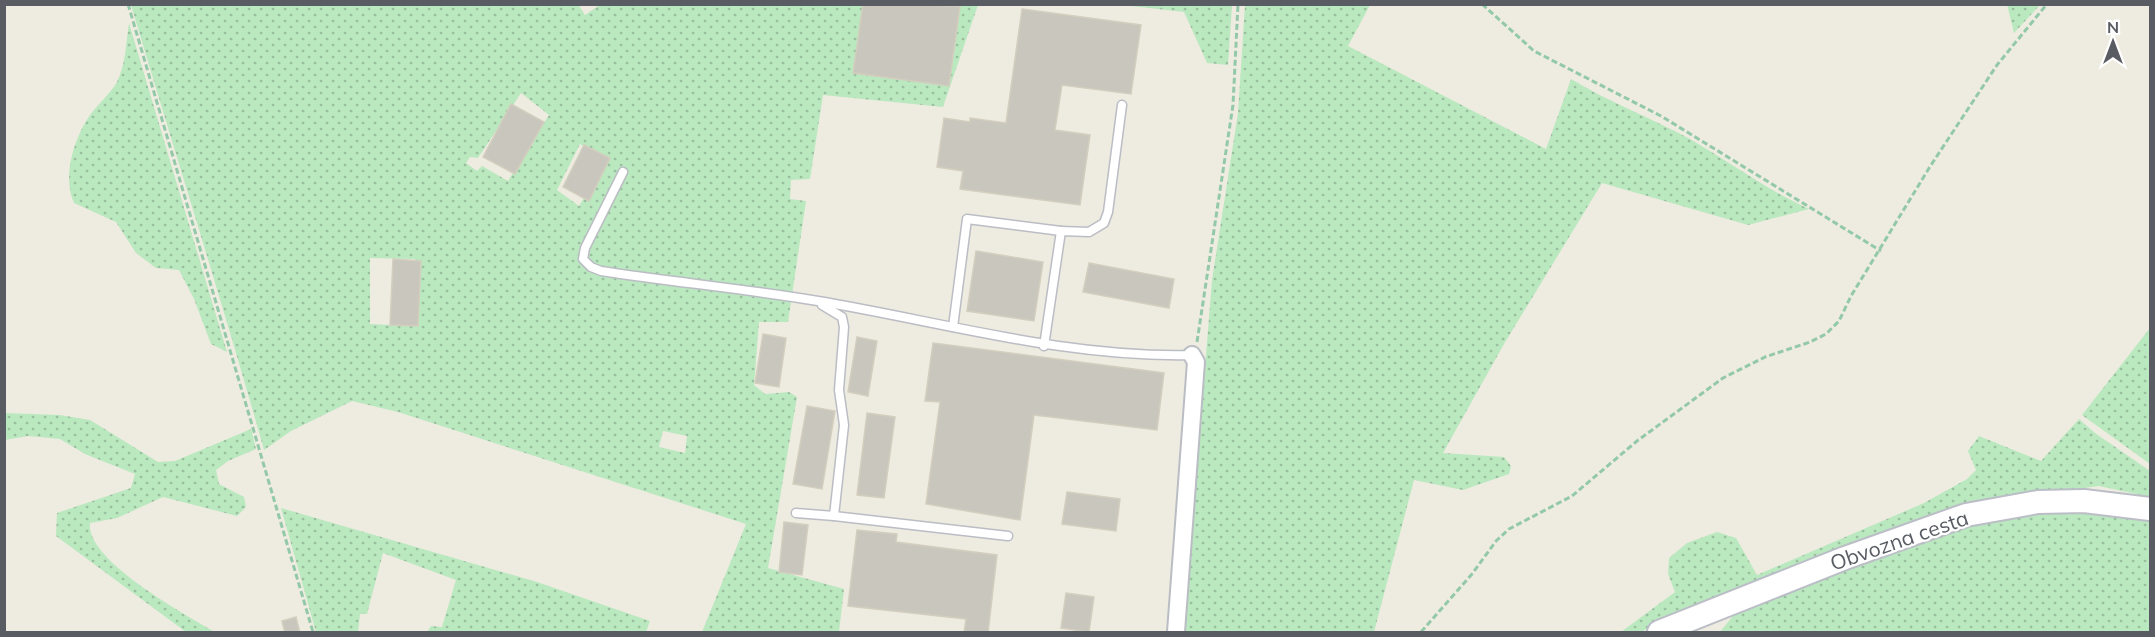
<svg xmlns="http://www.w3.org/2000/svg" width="2155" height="637" font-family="Mulish,sans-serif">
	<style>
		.grass { fill: url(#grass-dots); fill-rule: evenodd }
		.building { fill: #c9c6bd; stroke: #d3cebe; stroke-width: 1.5 }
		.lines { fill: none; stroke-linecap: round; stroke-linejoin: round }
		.lane-casing { stroke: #bbbdc4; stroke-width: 11 }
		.street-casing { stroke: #bbbdc4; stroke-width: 20 }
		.secondary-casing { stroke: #bbbec6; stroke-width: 26 }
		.path { stroke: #93c9a8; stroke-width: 3; stroke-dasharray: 6 3; stroke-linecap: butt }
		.lane { stroke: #fff; stroke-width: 8 }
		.street { stroke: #fff; stroke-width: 16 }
		.secondary { stroke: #fff; stroke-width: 22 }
		.labels { text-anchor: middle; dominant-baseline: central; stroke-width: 4.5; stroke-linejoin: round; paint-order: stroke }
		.street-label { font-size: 21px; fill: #595d63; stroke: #fff }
	</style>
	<defs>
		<pattern id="grass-dots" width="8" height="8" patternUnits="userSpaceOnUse" patternTransform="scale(1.5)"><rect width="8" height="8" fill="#bae8bf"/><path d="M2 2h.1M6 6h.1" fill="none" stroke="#9abf9f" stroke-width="1.8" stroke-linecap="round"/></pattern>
	</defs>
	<rect width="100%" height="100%" fill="#eeece0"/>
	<g class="grass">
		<path d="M578,4L585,15L601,4L978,5L943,107L823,95L810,179L791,180L790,199L806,201L788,322H759L754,385L765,394L789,392L797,397L768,568L844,589L839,632H702L746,524L398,412L352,401L291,431L264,450C222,301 175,153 131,5ZM521,93L549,115L508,181L482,166L477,171L466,163L470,157L478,158ZM580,144L606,162L579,206L557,190ZM370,258L415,259L412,326L370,324ZM663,431L687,436L685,453L659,447Z"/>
		<path d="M2007,4H2040V5L2014,33Z"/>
		<path d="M1123,5H1232L1228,65L1207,63L1184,12Z"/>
		<path d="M1245,5H1370L1348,46L1546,149L1571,79C1609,102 1651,118 1690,139C1730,162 1767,190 1809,209L1748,225L1602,183L1504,344L1443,453L1504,457L1511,466L1509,474L1463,490L1414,480L1374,632H1184L1212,280L1238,113Z"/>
		<path d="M129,23L227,352L211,344L194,299L179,270L156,268L136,253L116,222L74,203C62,177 74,138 90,115C98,104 110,94 117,82C126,64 126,42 129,23Z"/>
		<path d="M2150,328V464L2082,415Z"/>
		<path d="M5,413L60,415L90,420L158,462L175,461L251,429L256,449L228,461L216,470L219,484L244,497L246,507L237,516L163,497L117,518L90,523C85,560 186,615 215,632H186L56,536L57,513L131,488L135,474L85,454L60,439L28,436L5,440Z"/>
		<path d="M2079,419L2095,433L2150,471V497L2099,486L1994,500L1864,543L1640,632H1621L1675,592L1668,574L1669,558L1687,543L1717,532L1736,538L1757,575L1924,503L1967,479L1976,470L1968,451L1979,436L2041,461Z"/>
		<path d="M281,508L537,582L650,621L646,632H427L431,626L442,627L456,580L383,553L367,614H360L358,632H316Z"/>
		<path d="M2081,509L2150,518V632H1720L1736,612L1869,559L1972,524L2025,513Z"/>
	</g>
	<g class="building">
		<path d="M863,4L960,6L949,86L853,73Z"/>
		<path d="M1022,9L1141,25L1131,94L1062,85L1055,130L1090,135L1080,205L960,189L963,171L937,167L944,118L970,122V118L1006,123Z"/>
		<path d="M511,104L544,122L515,174L483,157Z"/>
		<path d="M584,145L610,158L589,201L563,187Z"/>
		<path d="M976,251L1043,262L1034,321L967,311Z"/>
		<path d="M393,259L421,261L418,326L390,325Z"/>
		<path d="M1089,263L1174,279L1169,308L1083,292Z"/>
		<path d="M763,334L786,338L779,387L755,383Z"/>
		<path d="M857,337L877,341L868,396L848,392Z"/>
		<path d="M933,343L1164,373L1157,430L1034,415L1020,520L926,504L940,402L925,401Z"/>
		<path d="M807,406L835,411L822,489L793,484Z"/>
		<path d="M867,413L895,417L884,498L857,495Z"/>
		<path d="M1067,492L1120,499L1116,531L1062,524Z"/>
		<path d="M784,522L808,525L802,575L779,572Z"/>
		<path d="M857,530L897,534L896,542L997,555L988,633H964L966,619L848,606Z"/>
		<path d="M1066,593L1094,597L1089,632L1061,628Z"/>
		<path d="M296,617L300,633H285L282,621Z"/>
	</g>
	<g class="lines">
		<g class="lane-casing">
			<g id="lane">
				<path d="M623,172L585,248L583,259L591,267L601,271C673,282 746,289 818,301C943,322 1065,358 1192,355"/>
				<path d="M953,327L967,219L1061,231"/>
				<path d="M1044,346L1061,231L1089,232L1104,223L1108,212L1122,105"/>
				<path d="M796,513L834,516L844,425L839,390L844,327L842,317L822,305"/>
				<path d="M834,516L1008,536"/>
			</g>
		</g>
		<g class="street-casing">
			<path id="street" d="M1176,632L1196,362L1192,355"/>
		</g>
		<g class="secondary-casing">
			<path id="secondary" d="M1659,632L1845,558L1966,515L2038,502L2084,501L2150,509"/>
		</g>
		<g class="path">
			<path d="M128,4L313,632"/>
			<path d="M1482,4L1534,51L1661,116L1881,251"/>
			<path d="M1197,342L1233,105L1238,4"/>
			<path d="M1421,632L1472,574L1496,541L1509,529L1572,496L1637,441L1723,378L1765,357L1810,342L1826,334L1839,321L1851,296L1931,165L1997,65L2047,4"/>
		</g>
		<use href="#lane" class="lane"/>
		<use href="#street" class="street"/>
		<use href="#secondary" class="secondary"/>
	</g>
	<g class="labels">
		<g class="street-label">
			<text transform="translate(1899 540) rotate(-19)">Obvozna cesta</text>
		</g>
	</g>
	<rect width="2155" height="637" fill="none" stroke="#595d63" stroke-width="12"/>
	<g transform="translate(2113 42)" stroke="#ffffff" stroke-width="4.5" paint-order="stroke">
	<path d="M0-4.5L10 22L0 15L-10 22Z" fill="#595d63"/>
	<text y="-9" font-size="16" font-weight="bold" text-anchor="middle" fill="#595d63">N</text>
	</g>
</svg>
